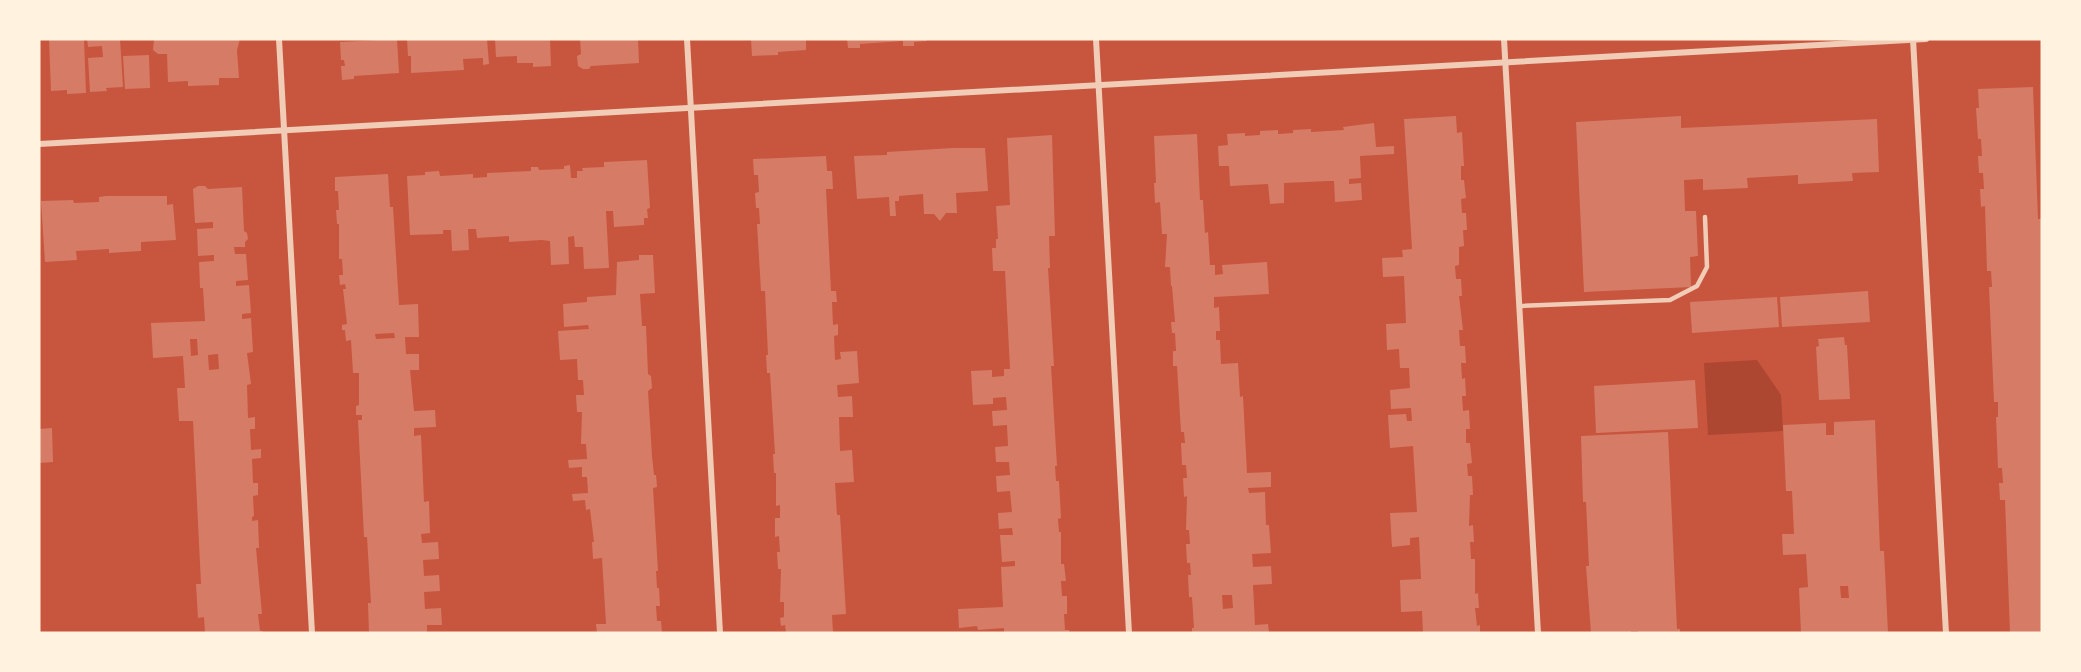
<svg xmlns="http://www.w3.org/2000/svg" width="2081" height="672" font-family="Poppins,sans-serif">
	<style>
		.green { fill: #ae4732 }
		.building { fill: #d67c66; fill-rule: evenodd }
		.lines { fill: none; stroke-linecap: round; stroke-linejoin: round }
		.service { stroke: #f1ccb7; stroke-width: 4.5 }
		.minor { stroke: #f1ccb7; stroke-width: 6 }
	</style>
	<rect width="100%" height="100%" fill="#c8553d"/>
	<path class="green" d="M1757,360L1781,395L1783,431L1708,435L1704,363Z"/>
	<g class="building">
		<path d="M49,39H84L86,93L67,94V90L51,91Z"/>
		<path d="M87,39H120L123,87L106,88L107,91L90,92L88,58L103,57L102,46L88,47Z"/>
		<path d="M154,39H240L237,50L239,78H219V85L188,86V81L168,82L167,54H158L153,50Z"/>
		<path d="M397,39L399,73L354,76V79L342,80L341,66H345L344,60H341L340,42Z"/>
		<path d="M407,39H487L489,64L483,65V58L463,59L464,70L411,73V56H408Z"/>
		<path d="M495,39H550L551,66L533,67V63H517V56L496,57Z"/>
		<path d="M580,39H638L639,63L591,66L589,69H583L578,66L577,56L581,54Z"/>
		<path d="M751,39H806V50L778,52V55L752,56Z"/>
		<path d="M847,39H927V41L914,42V46H903V41L860,44V48H848Z"/>
		<path d="M149,55L150,88L125,89L123,56Z"/>
		<path d="M2033,87L2038,219H2042V633H2010L2005,500H2000L1999,483H2003L2002,468H1998L1996,417H1998V402H1994L1989,287H1992L1991,271H1987L1985,206L1981,207L1980,189H1984L1983,173H1979L1978,156H1982L1981,139H1978L1976,108H1979L1978,89Z"/>
		<path d="M1456,116L1457,133L1462,132L1464,166H1461V180H1464L1466,198L1461,199L1462,213H1466L1467,230H1463L1464,246L1459,247V265L1455,266L1456,279H1461L1462,296H1459L1463,330H1459L1460,346H1465L1466,363H1461L1462,379L1465,378L1466,396H1462L1463,411L1469,410L1470,429H1466V443H1470L1472,463L1467,464L1468,476H1472L1473,495H1470L1469,526L1473,525L1474,542H1470L1471,559H1475V594L1478,593L1479,608H1475L1477,626L1480,625V633H1423L1422,611L1401,612L1400,580L1421,579L1419,537L1410,538V545L1392,547L1390,513L1417,512L1413,446L1390,448L1388,415L1406,414L1407,421H1412L1411,408L1391,409L1390,390L1410,388L1409,368H1400L1399,349L1387,350L1386,324L1406,323L1404,276L1383,277L1382,258L1403,257L1402,250L1412,249L1404,119Z"/>
		<path d="M1681,116V128L1877,119L1879,172L1852,173L1853,181L1798,184V175L1747,178L1748,188L1703,190V179L1684,180L1685,211H1696L1698,256L1690,257L1691,287L1584,292L1576,122Z"/>
		<path d="M1374,123L1376,147L1394,146V154L1360,156L1361,178L1349,179V184L1361,183L1362,200L1335,202L1334,181H1329L1284,183V203L1270,204L1268,184L1230,186L1229,166H1219L1218,146L1228,145L1227,134L1245,133V136L1260,135V131L1278,130V134L1293,133V130L1311,129V132L1344,130L1343,127Z"/>
		<path d="M1197,134L1200,200H1203L1205,233L1208,232L1210,265H1215V275L1223,274L1222,265L1267,262L1269,294L1214,297V308L1219,307L1220,331H1216V340H1220L1221,364L1238,363L1240,397L1243,396L1247,473L1271,472V487L1248,488L1249,493L1265,492L1266,525H1269L1271,553L1252,554L1253,567L1271,566L1272,584L1253,585L1255,625L1268,624L1269,633H1192V628H1194L1192,597H1189L1188,575H1191L1190,563H1187L1186,544H1190L1189,530H1186L1187,496L1184,497L1183,478H1187L1186,465H1182L1181,443H1185L1184,432H1181L1177,366H1173V351H1176L1175,333H1172L1171,322H1175L1172,286H1171L1170,267H1165L1167,234H1162L1160,202L1155,203L1154,183H1156L1154,136ZM1222,595H1232L1233,608L1223,609Z"/>
		<path d="M1052,135L1055,236H1049L1050,268H1048L1054,366H1051L1057,466H1055L1056,481H1059L1061,518L1058,519L1059,532H1061V564H1064L1066,581H1061L1062,596H1067V614H1064L1065,630H1069L1070,633H1004V628L978,630L977,626L959,628L958,609L1003,607L1001,567L1015,566V561L1002,562L1000,535H1013L1012,528L999,529L998,513L1012,512L1010,491L997,492L996,476L1010,475L1009,462H996L995,447L1008,446L1007,425L993,426L992,411L1007,410L1006,397L993,398V404L973,405L971,371L992,370V377L1004,376V369H1010L1005,271H993L992,248H996V239H998L996,206L1010,205L1007,138Z"/>
		<path d="M953,148H985L988,191L956,193L957,213H946L940,221L934,214H924L923,194L899,196V201H895L896,216H890L889,197L857,199L854,156L887,155V152Z"/>
		<path d="M826,156L827,171H832L833,189H826L831,291H836L837,302H832L833,325L838,324V335L834,336L835,360L841,359L840,352L857,351L859,383L837,385L838,397L852,396L853,417H839L840,451L852,450L854,482L835,483L837,515H840L846,614L832,615L833,633H786L785,625L781,626L780,618L784,617V602H780L781,569H778L777,552H780L779,536L775,537V518H780V505L776,506V473H774L773,454H775L770,373H767L766,355H768L765,291H761L757,224H760L759,208H756L755,193L759,192L758,175H754L753,159Z"/>
		<path d="M647,160L650,208L647,209L648,218H644V225L614,227L613,211H606L609,268L584,269L583,247H575L574,236L568,237L569,264L551,265L550,241L542,240L509,242V236L477,238L476,229H468L469,250L452,251L451,230H443V234L410,235L407,176L425,175V172L439,171L440,176L473,174V178L487,177V173L531,171V167H538L539,170L564,169V166L570,165L571,178H577V171H583L582,168L604,167V162Z"/>
		<path d="M388,174L390,207H393L399,305L418,304L419,337H405L406,354H419V370H410L414,411L435,410L436,427L414,428V436L421,435L424,502L429,501L430,533L421,534L422,543L438,542L439,559L423,560L424,576L439,575L440,591L424,592L425,609L441,608L442,625H427V633H369L368,603H371L367,537H364L358,420H362V415H356V406L359,405V373H353L351,340L346,341L345,330H342V325L347,324L343,289H346L345,284L340,285L339,275H343L342,259H339V224H337L336,210H339L338,191H335V177ZM394,333L395,338L376,339L375,334Z"/>
		<path d="M198,186H205L208,189L242,187L244,231L247,233L248,239L245,242V247H234L235,254H246L248,280L236,281V286L249,285L251,313L242,314V319L251,318L253,352L247,353L251,384L247,385L248,418L255,417V429H250L251,450L261,449V458L252,459L253,483H258V495L253,496L254,516L252,517V521L258,520L259,548H256L262,614H258L260,631H263V633H205L204,617L198,618L196,584H201L193,421H179L177,388H185L183,356L153,358L151,323L205,321L203,288H200L199,262L214,261V255L198,256L197,229L213,228V222L195,223L193,189ZM190,339H197L198,355L191,356ZM218,354L219,369L209,370L208,355Z"/>
		<path d="M106,196H167V205L173,204L176,240L141,242V251L109,253V249L76,251L77,260L45,262L41,201L73,200L74,203L99,202V197Z"/>
		<path d="M639,255H653L655,293L640,294L642,326H646L648,374L651,376L652,388L648,391L652,456L654,475H656L657,487L653,488L658,571H656L657,588H659L660,606H656L657,621H661L662,633H597L596,624H606L602,558L593,559L592,542H594L590,509L586,510L585,500L573,501L572,494L588,493L587,477H582V467L569,468L568,460L587,459L586,444H581L582,412H577L576,395H584L583,380H578L577,359L560,360L558,331L589,329L588,325L564,327L563,304L587,302V297L616,295L617,262L639,260Z"/>
		<path d="M1868,291L1870,322L1782,327L1780,297Z"/>
		<path d="M1777,297L1779,327L1692,333L1690,302Z"/>
		<path d="M1844,337L1845,345H1847L1850,399L1819,400L1816,347L1819,346L1818,339Z"/>
		<path d="M1695,380L1698,428L1596,433L1594,386Z"/>
		<path d="M1875,420L1880,551H1884L1888,633H1801L1799,588L1808,587L1806,554L1783,555L1782,534H1794L1792,491H1786L1783,425L1826,423V435H1834V422ZM1840,586H1848L1849,598H1841Z"/>
		<path d="M52,428L53,462L39,463V429Z"/>
		<path d="M1668,432L1677,629H1680V633H1638V631H1631V633H1591L1586,566H1589L1586,502H1583L1581,436Z"/>
	</g>
	<g class="lines">
		<path class="service" d="M1519,306L1670,300L1697,286L1707,267L1705,217"/>
		<g class="minor">
			<path d="M279,39L312,633"/>
			<path d="M687,39L720,633"/>
			<path d="M1096,39L1129,633"/>
			<path d="M1504,39L1538,633"/>
			<path d="M1913,39L1946,633"/>
			<path d="M39,144L1926,39"/>
		</g>
	</g>
	<rect width="2081" height="672" fill="none" stroke="#fff3e0" stroke-width="81"/>
</svg>
